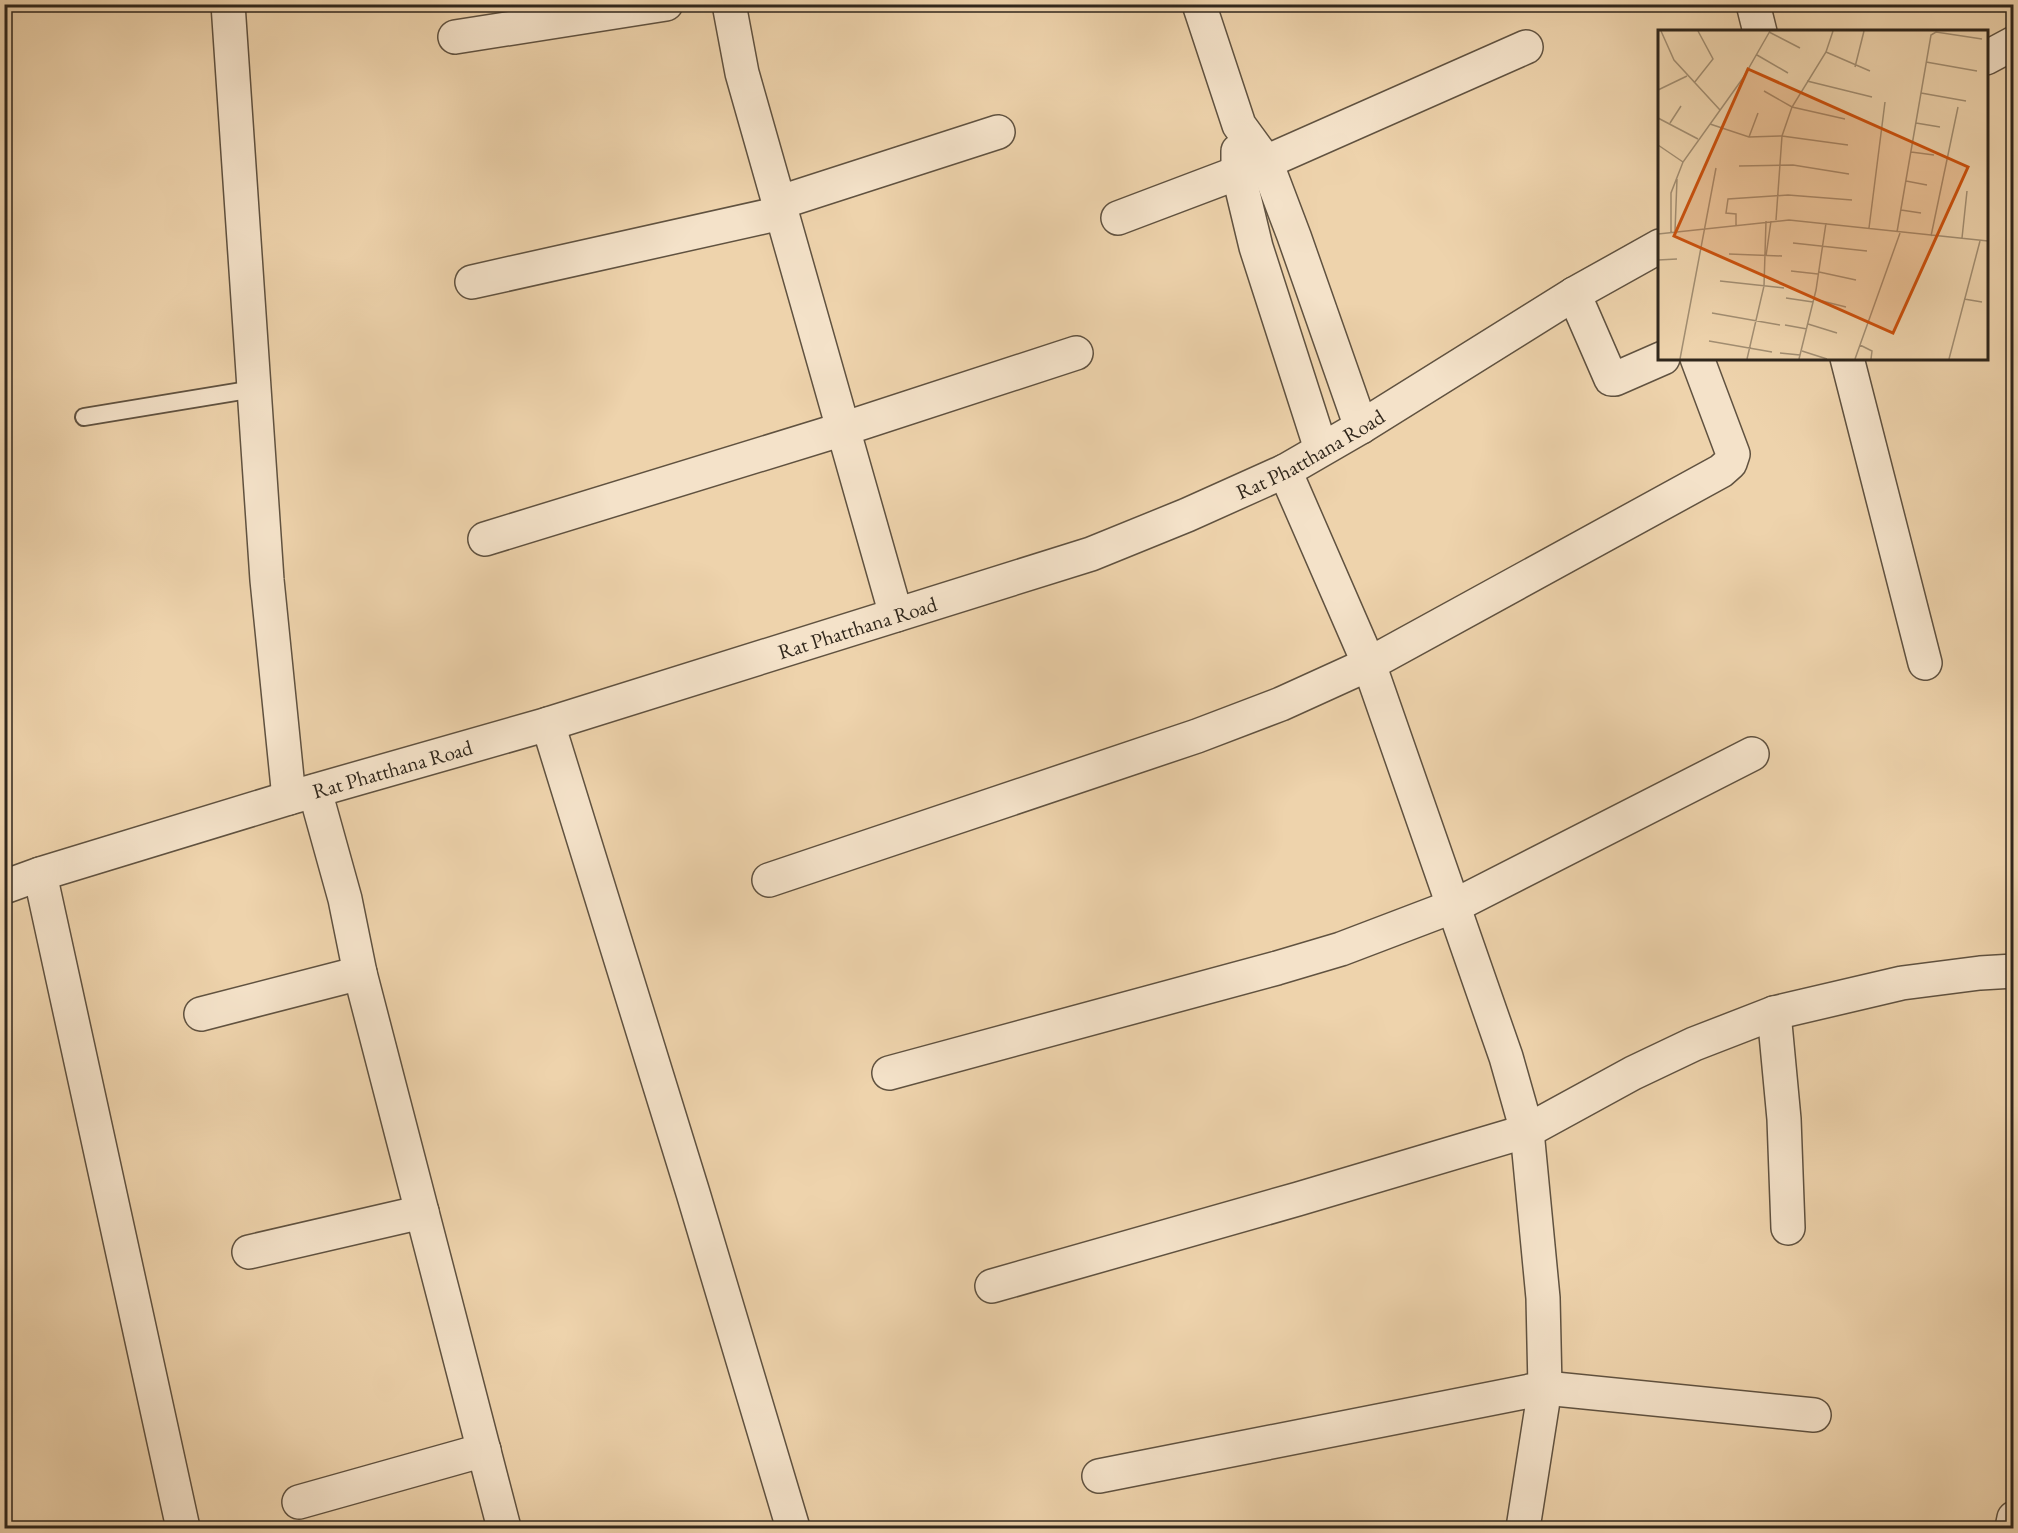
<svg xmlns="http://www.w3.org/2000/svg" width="2018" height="1533" font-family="'EB Garamond',serif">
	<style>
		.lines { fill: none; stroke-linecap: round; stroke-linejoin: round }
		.service-casing { stroke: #605240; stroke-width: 20 }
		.minor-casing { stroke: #605240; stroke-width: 36 }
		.tertiary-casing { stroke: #605240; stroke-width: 36 }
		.service { stroke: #f4e2c9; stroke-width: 16 }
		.minor { stroke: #f4e2c9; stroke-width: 33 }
		.tertiary { stroke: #f4e2c9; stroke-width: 33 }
		.labels { text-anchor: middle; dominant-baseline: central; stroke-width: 4.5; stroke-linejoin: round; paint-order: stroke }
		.street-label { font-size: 21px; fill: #30271c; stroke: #f4e2c9 }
		.inset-road { fill: none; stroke: #a28e72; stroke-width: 1.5 }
		.view { fill: #cc520e; fill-opacity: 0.15; stroke: #cc520e; stroke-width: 3 }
		.inset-edge { fill: none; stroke: #30271c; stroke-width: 3 }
	</style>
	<rect width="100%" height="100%" fill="#eed3ac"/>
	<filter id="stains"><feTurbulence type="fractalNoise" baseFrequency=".00333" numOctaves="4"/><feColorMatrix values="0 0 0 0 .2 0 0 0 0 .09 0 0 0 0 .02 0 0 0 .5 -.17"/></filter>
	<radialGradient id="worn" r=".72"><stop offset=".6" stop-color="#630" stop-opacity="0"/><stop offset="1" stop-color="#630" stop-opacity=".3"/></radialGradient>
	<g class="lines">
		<g class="service-casing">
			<path id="service" d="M84,417L254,389"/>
		</g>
		<g class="minor-casing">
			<g id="minor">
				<path d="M228,4L267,580L289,798"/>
				<path d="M729,4L742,73L896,615"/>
				<path d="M1199,4L1239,125L1266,162L1294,236L1361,427"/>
				<path d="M1753,4L1760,32"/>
				<path d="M455,37L666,4"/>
				<path d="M1238,151V172L1256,247L1321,449"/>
				<path d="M778,203L998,132"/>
				<path d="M1118,218L1266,162L1526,47"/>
				<path d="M472,282L781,213"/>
				<path d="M1574,294L1611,379H1615L1663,358"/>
				<path d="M1847,358L1925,663"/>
				<path d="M1285,471L1369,664L1506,1057L1527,1131L1543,1298L1545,1388L1523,1528"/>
				<path d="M485,539L843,429L1076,353"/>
				<path d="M548,724L693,1193L793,1528"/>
				<path d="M315,791L345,899L360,973L504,1528"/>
				<path d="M40,874L183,1528"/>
				<path d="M769,880L1197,736L1281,704L1369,664L1721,471L1730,463L1733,454L1697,358"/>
				<path d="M1774,1013L1784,1119L1788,1228"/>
				<path d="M201,1014L360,973"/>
				<path d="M889,1073L1277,968L1341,949L1454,906L1752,754"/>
				<path d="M249,1252L422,1212"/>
				<path d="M992,1286L1298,1199L1527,1131L1633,1073L1694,1044L1774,1013L1902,983L1980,973L2014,971"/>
				<path d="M1099,1476L1545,1388L1814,1415"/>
				<path d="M299,1502L484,1450"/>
				<path d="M2012,1528L2014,1518"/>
			</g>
		</g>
		<g class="tertiary-casing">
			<g id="tertiary">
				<path d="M1986,58L2014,43"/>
				<path id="s1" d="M4,887L40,874L289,798L548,724L1091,554L1187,515L1285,471L1361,427L1574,294L1660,246"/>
			</g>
		</g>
		<use href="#service" class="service"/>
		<use href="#minor" class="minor"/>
		<use href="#tertiary" class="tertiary"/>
	</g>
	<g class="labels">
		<g class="street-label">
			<text stroke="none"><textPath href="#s1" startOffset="1378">Rat Phatthana Road</textPath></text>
			<text stroke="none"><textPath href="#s1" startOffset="892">Rat Phatthana Road</textPath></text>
			<text stroke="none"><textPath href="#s1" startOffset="406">Rat Phatthana Road</textPath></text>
		</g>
	</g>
	<g transform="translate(1658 30)">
		<rect width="330" height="330" fill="#eed3ac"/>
		<path class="inset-road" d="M3,1L16,30L62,80M111,2L142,18M168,22L212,41M99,25L130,43M268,32L319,41M197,37L206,1M149,51L214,67M36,53L55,29L40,1M0,60L29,46M106,61L134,77L187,89M263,63L308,71M0,88L40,109M12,93L23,76M258,93L282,97M52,94L91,107L124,106L190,115M91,107L100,83M0,115L25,132M253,122L276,125M81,136L135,135L191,144M248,151L269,155M243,180L263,183M118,190L124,106L134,77L168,22L175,1M78,195V184L68,183L70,169L130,165L194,170M211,198L227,72M17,201L19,149M13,202V163L25,132L85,48L112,1M239,202L273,5L278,2L324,9M0,204L131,190L330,211M273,206L300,77M304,208L309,161M135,213L209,221M71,224L124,226M108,226L113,191M0,230L19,229M133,241L160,244M161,242L198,250M62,251L126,258M128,268L155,272M156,269L188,277M306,269L324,272M54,283L122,295M150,294L179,303M127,295L149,299M51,311L114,322M202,315L214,321L213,329M144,321L169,329M122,323L142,325M22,329L58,138M89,329L106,256L108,191M141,329L158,260L168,193M197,329L242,203M291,329L322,211"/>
		<path class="view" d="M90,39L310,137L235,303L16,206Z"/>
		<rect width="330" height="330" class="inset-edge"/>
	</g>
	<rect width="2018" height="1533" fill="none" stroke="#eed3ac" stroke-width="24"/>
	<rect x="6" y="6" width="2006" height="1521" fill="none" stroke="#30271c" stroke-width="3"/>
	<rect x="12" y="12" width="1994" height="1509" fill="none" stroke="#30271c" stroke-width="1.5"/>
	<rect width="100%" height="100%" filter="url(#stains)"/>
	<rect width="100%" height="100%" fill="url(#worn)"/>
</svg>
